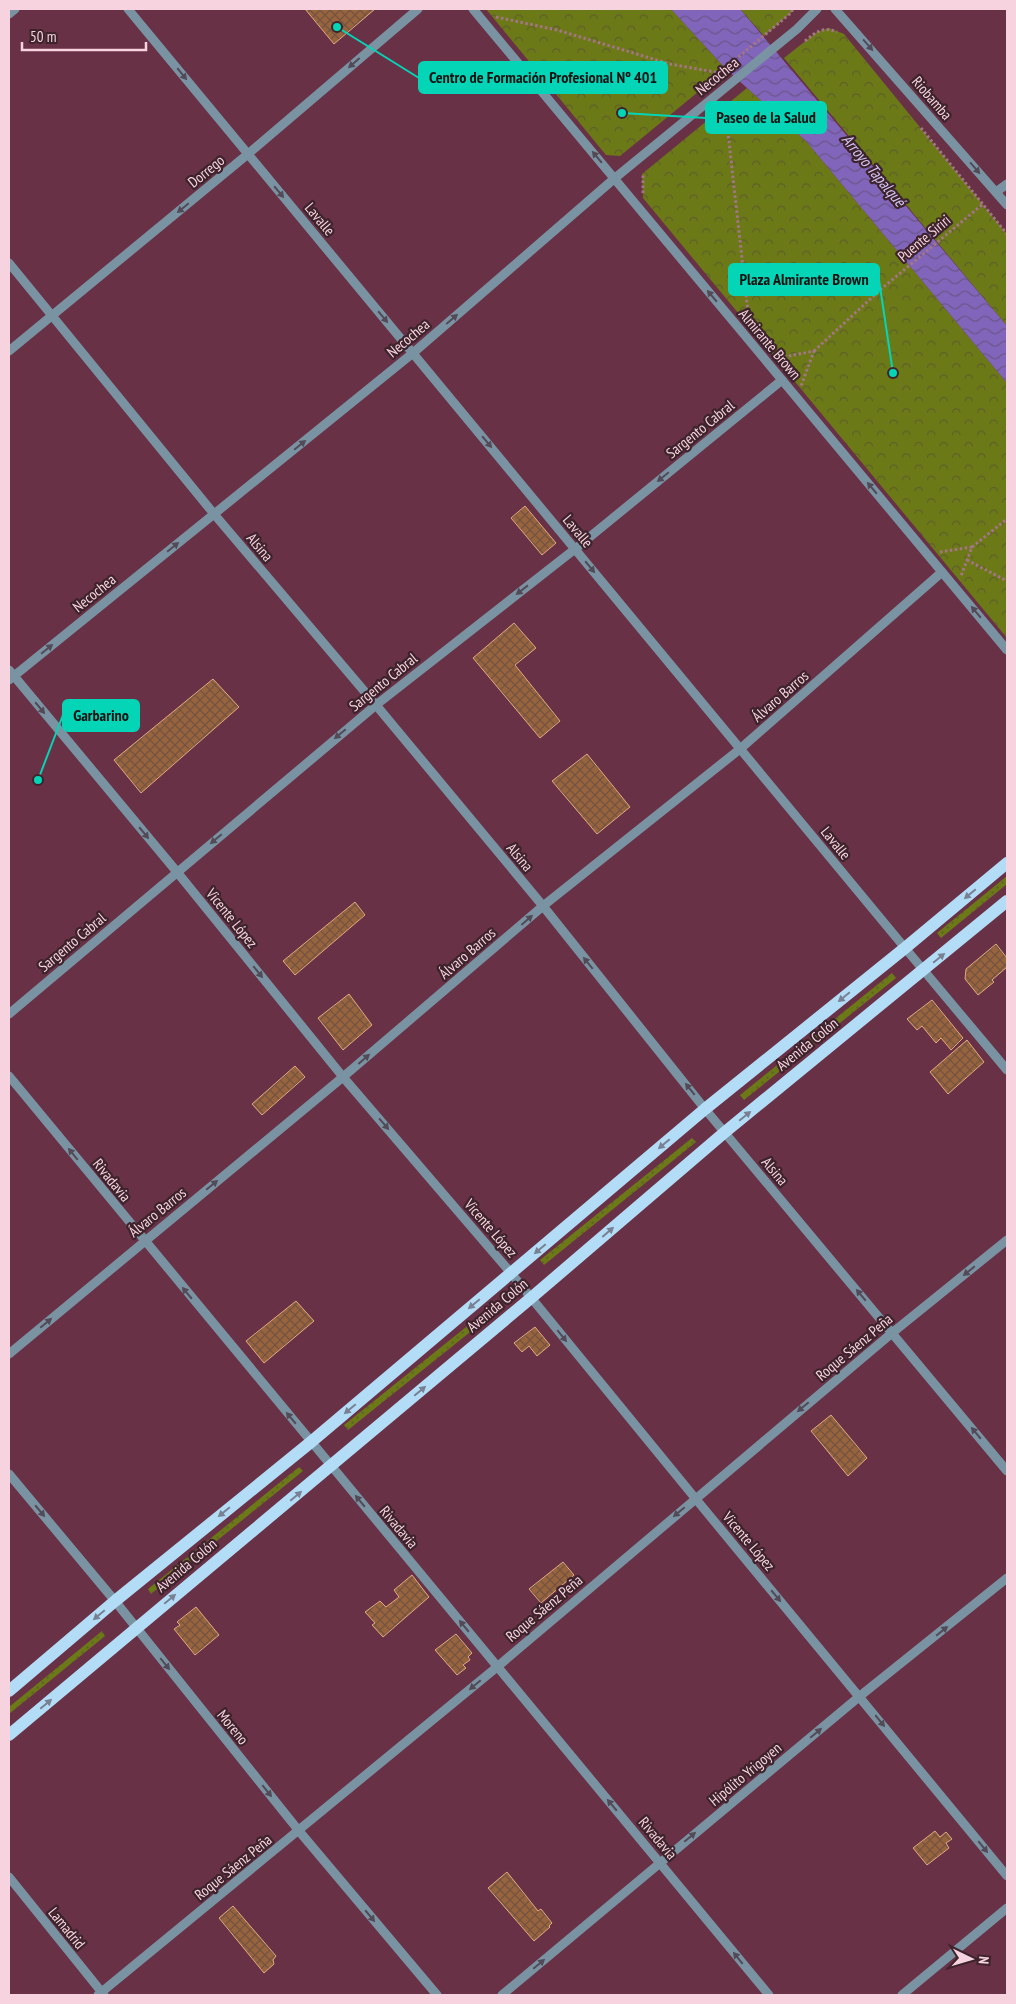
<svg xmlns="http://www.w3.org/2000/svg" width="1016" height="2004" font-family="'PT Sans Narrow',sans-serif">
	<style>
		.grass { fill: url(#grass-dots) }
		.park { fill: url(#park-crowns) }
		.water { fill: url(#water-waves) }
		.building { fill: url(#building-cross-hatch); stroke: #dfa981 }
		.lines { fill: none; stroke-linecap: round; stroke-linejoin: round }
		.path { stroke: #a47586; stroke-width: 3; stroke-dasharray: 2.5 2.5; stroke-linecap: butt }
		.minor { stroke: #7a93a3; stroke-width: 9 }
		.major { stroke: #b3dcf7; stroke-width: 12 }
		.oneway { fill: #524a56 }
		.oneway2 { fill: #788092 }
		.labels { text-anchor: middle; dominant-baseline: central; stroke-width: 4.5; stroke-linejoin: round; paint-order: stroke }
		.street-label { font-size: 15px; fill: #f6d3de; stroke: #3d232c }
		.water-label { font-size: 16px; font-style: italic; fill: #d1c5f3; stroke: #3d232c }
		.leader { fill: none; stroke: #03d5b6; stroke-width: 2 }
		.callout-dot { fill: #03d5b6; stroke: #3d232c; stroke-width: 2 }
		.callout { fill: #03d5b6; stroke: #03d5b6; stroke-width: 2 }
		.callout-label { font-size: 16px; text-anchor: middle; font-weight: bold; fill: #111 }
	</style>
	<defs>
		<pattern id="grass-dots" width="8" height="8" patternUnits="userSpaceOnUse" patternTransform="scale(1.25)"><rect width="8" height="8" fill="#6c7917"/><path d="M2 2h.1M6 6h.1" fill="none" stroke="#5d5f2b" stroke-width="1.8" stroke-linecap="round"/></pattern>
		<pattern id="park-crowns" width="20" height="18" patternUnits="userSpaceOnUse" patternTransform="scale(1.25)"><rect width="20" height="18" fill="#6c7917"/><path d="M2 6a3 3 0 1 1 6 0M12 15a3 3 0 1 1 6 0" fill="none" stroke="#5d5f2b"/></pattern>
		<pattern id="water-waves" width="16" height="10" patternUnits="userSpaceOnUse" patternTransform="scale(1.25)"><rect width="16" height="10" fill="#8165ba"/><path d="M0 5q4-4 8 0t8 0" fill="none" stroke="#6b568a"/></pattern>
		<pattern id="building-cross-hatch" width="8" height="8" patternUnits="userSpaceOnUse" patternTransform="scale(1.25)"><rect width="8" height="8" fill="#97643e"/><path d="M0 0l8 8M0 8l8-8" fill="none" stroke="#745340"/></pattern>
	</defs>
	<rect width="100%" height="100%" fill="#693146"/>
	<g class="grass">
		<path d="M1007,876V884L941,938L937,933Z"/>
		<path d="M892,973L896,978L744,1100L740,1095Z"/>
		<path d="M692,1138L696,1142L544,1265L540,1260Z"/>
		<path d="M496,1303L500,1308L348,1430L344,1425Z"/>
		<path d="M299,1467L303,1471L151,1594L148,1589Z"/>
		<path d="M102,1631L105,1636L9,1714V1707Z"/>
	</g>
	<g class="park">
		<path d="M486,9H671L726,69L620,156L606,155Z"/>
		<path d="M740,9H792V12L764,36Z"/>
		<path d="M829,28L844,34L1007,234V326L784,58L817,32Z"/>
		<path d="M747,88L806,141L1007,383V638L643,198L642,174Z"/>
	</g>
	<path class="water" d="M671,9H740L1007,326V383L806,141L726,69Z"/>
	<g class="building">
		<path d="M305,9H375L334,44Z"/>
		<path d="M525,506L556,543L542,555L511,518Z"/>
		<path d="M514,623L536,648L515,665L560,721L540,738L473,658Z"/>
		<path d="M213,679L239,707L141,793L114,760Z"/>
		<path d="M587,754L630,807L597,834L552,781Z"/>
		<path d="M355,902L365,915L295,975L283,961Z"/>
		<path d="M996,944L1007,958V967L992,980L994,982L978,995L965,979L966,969Z"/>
		<path d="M349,994L372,1025L343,1050L318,1018Z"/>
		<path d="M932,1000L963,1038L951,1050L941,1038L936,1043L922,1026L917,1030L907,1019Z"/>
		<path d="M967,1040L984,1062L948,1094L930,1072Z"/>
		<path d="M295,1066L305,1077L262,1115L252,1104Z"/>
		<path d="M296,1301L314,1321L264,1363L246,1341Z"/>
		<path d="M535,1327L550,1345L537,1356L529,1346L522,1352L514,1343Z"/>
		<path d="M831,1415L867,1458L848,1476L811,1431Z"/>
		<path d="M563,1562L574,1575L541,1603L529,1589Z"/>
		<path d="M412,1575L429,1597L383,1637L372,1625L375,1623L365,1612L380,1601L386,1607L399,1597L394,1590Z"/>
		<path d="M196,1607L219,1635L195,1655L174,1629L180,1625L177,1622Z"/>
		<path d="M456,1634L472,1653L468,1657L470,1660L463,1665L466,1668L457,1675L435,1650Z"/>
		<path d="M935,1831L940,1837L946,1832L952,1839L946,1843L949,1848L927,1865L913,1848Z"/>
		<path d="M507,1872L538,1911L541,1909L552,1923L549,1926L550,1927L534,1941L488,1888Z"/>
		<path d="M233,1906L276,1956L273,1960L274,1964L264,1973L219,1918Z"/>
	</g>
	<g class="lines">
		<g class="path">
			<path d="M496,17L557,30L670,64L720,73"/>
			<path d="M805,41C816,32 823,26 837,32"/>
			<path d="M704,86L792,12V9"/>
			<path d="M725,106L749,321"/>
			<path d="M921,128L1007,234"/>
			<path d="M643,193V173"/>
			<path d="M814,351L880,290L983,204"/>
			<path d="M779,358L814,351L801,386"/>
			<path d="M972,547L1007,519"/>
			<path d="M940,552L972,547L961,576"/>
			<path d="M967,560L1007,581"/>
		</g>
		<g class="minor">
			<path d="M128,9L905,948L1007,1070"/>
			<path d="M473,9L1007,650"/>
			<path d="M835,9L1007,205"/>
			<path d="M9,14L15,9"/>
			<path d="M996,192L1007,184"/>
			<path d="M9,263L214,514L376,705L543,906L705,1109L1007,1471"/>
			<path d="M9,351L248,154L418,9"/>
			<path d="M9,670L177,872L343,1077L511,1273L695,1498L1007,1876"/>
			<path d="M9,680L413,353L615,178L797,29L817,9"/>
			<path d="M9,1014L376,705L575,549L782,380"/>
			<path d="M9,1076L769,1995"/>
			<path d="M9,1354L343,1077L543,906L740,749L942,572"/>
			<path d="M9,1474L115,1601L299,1831L437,1995"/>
			<path d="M9,1877L104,1995"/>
			<path d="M98,1995L497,1667L892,1333L1007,1240"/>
			<path d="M502,1995L860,1696L1007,1578"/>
			<path d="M902,1995L1007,1908"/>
		</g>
		<g class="major">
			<path d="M9,1691L115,1601L311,1442L705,1109L905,948L1007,863"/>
			<path d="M9,1735L531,1298L725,1132L1007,901"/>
		</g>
	</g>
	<defs><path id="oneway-solid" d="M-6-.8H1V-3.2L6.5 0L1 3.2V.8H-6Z" transform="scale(1.25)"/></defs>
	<g class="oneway">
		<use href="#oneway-solid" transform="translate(868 45) rotate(49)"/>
		<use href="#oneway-solid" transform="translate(354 63) rotate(139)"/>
		<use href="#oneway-solid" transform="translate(182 74) rotate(51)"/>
		<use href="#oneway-solid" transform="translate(597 157) rotate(-130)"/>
		<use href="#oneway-solid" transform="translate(975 168) rotate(49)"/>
		<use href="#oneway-solid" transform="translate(279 192) rotate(50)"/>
		<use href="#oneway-solid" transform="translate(183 208) rotate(141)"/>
		<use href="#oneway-solid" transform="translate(712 296) rotate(-130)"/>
		<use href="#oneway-solid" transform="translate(383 317) rotate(50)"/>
		<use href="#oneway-solid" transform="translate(452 319) rotate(-41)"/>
		<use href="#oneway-solid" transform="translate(487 442) rotate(50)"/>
		<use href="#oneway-solid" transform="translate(300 445) rotate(-39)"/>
		<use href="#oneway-solid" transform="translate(663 477) rotate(141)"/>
		<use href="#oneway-solid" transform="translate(872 488) rotate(-130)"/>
		<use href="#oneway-solid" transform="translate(173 547) rotate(-39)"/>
		<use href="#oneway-solid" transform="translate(590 567) rotate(50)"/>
		<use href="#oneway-solid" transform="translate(522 590) rotate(142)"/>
		<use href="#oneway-solid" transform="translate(976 612) rotate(-130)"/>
		<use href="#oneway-solid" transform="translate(47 649) rotate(-39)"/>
		<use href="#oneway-solid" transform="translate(40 708) rotate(50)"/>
		<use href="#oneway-solid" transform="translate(340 734) rotate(140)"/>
		<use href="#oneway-solid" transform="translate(144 833) rotate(50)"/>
		<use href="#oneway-solid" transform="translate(216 839) rotate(140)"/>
		<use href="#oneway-solid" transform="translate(527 920) rotate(-41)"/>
		<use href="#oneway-solid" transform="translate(588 963) rotate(-129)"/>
		<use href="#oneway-solid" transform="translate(258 972) rotate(51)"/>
		<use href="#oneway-solid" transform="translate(364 1059) rotate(-41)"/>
		<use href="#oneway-solid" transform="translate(690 1089) rotate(-129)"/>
		<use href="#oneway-solid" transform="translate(384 1124) rotate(49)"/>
		<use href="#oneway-solid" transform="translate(73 1154) rotate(-129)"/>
		<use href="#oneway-solid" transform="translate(212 1185) rotate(-39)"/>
		<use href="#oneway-solid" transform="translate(969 1271) rotate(141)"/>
		<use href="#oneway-solid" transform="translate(187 1293) rotate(-130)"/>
		<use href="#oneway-solid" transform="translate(861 1295) rotate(-130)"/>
		<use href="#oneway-solid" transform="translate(46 1323) rotate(-40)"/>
		<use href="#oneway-solid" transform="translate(562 1336) rotate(51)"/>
		<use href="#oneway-solid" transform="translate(803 1407) rotate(140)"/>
		<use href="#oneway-solid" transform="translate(291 1418) rotate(-130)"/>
		<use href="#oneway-solid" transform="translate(976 1433) rotate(-130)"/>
		<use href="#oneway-solid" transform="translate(360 1501) rotate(-130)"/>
		<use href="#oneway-solid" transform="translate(40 1511) rotate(50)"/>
		<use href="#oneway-solid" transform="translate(679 1512) rotate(140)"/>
		<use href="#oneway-solid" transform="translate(776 1596) rotate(50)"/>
		<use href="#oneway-solid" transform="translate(464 1626) rotate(-130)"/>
		<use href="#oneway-solid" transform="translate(942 1631) rotate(-39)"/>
		<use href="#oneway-solid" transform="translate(165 1664) rotate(51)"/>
		<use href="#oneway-solid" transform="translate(475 1685) rotate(140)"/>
		<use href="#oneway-solid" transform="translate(880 1721) rotate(51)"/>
		<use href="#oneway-solid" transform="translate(816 1733) rotate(-40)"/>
		<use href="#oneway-solid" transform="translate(267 1791) rotate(51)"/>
		<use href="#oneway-solid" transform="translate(612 1805) rotate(-130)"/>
		<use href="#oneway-solid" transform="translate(690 1837) rotate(-40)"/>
		<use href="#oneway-solid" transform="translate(983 1847) rotate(51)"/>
		<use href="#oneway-solid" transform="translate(370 1916) rotate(50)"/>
		<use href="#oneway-solid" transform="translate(738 1958) rotate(-129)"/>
		<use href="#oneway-solid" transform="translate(539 1964) rotate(-40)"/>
	</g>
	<g class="oneway2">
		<use href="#oneway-solid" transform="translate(970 894) rotate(140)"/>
		<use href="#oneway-solid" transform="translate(939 958) rotate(-39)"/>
		<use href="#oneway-solid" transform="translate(844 997) rotate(141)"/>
		<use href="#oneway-solid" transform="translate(745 1116) rotate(-39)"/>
		<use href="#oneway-solid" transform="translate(664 1144) rotate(140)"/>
		<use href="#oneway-solid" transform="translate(608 1232) rotate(-41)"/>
		<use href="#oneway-solid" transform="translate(540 1249) rotate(140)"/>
		<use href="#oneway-solid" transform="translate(474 1304) rotate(140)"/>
		<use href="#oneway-solid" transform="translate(420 1391) rotate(-40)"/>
		<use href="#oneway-solid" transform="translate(350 1409) rotate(140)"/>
		<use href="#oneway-solid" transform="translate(296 1496) rotate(-40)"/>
		<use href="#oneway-solid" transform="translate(224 1512) rotate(141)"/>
		<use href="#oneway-solid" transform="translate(170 1599) rotate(-40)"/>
		<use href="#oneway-solid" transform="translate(99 1615) rotate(140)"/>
		<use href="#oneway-solid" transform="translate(46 1704) rotate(-40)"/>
	</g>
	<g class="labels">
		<g class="street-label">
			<text transform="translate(717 76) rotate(-39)">Necochea</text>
			<text transform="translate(932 98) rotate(49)">Riobamba</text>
			<text transform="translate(206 171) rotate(-39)">Dorrego</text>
			<text transform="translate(320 219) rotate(50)">Lavalle</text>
			<text transform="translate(924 238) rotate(-40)">Puente Siriri</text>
			<text transform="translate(408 338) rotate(-40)">Necochea</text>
			<text transform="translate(770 344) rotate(50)">Almirante Brown</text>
			<text transform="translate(700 429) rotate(-39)">Sargento Cabral</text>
			<text transform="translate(578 531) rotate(50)">Lavalle</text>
			<text transform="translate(260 547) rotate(50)">Alsina</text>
			<text transform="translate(94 593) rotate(-39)">Necochea</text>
			<text transform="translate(383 682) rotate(-39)">Sargento Cabral</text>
			<text transform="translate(780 696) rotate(-41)">Álvaro Barros</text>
			<text transform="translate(836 843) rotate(51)">Lavalle</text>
			<text transform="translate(520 857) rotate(50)">Alsina</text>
			<text transform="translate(232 918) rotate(51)">Vicente López</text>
			<text transform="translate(72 942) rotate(-40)">Sargento Cabral</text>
			<text transform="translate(467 953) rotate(-41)">Álvaro Barros</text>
			<text transform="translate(807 1044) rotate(-39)">Avenida Colón</text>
			<text transform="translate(775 1171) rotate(50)">Alsina</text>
			<text transform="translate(112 1180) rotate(51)">Rivadavia</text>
			<text transform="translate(157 1212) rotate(-39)">Álvaro Barros</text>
			<text transform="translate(491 1228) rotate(49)">Vicente López</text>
			<text transform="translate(497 1305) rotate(-40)">Avenida Colón</text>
			<text transform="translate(854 1347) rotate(-40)">Roque Sáenz Peña</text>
			<text transform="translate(399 1527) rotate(50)">Rivadavia</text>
			<text transform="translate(749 1541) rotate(50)">Vicente López</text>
			<text transform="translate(186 1565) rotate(-40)">Avenida Colón</text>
			<text transform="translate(544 1608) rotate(-40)">Roque Sáenz Peña</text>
			<text transform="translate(233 1727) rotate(51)">Moreno</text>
			<text transform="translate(745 1774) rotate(-40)">Hipólito Yrigoyen</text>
			<text transform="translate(658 1838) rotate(50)">Rivadavia</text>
			<text transform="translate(233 1867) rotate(-39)">Roque Sáenz Peña</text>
			<text transform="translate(67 1928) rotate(51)">Lamadrid</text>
		</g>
		<g class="water-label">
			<text transform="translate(874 170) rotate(50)">Arroyo Tapalqué</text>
		</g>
	</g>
	<path class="leader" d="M337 27L419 78M622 113L706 118M893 373L879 280M38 780L63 715"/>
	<g class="callout-dot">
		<circle cx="337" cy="27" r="5"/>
		<circle cx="622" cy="113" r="5"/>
		<circle cx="893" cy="373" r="5"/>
		<circle cx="38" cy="780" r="5"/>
	</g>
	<g class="callout">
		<rect x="419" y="62" width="248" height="31" rx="5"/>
		<rect x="706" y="102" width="120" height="31" rx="5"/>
		<rect x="729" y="264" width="150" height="31" rx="5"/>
		<rect x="63" y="700" width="76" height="31" rx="5"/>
	</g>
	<g class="callout-label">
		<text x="543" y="83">Centro de Formación Profesional Nº 401</text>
		<text x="766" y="123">Paseo de la Salud</text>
		<text x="804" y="285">Plaza Almirante Brown</text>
		<text x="101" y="721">Garbarino</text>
	</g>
	<rect width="1016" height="2004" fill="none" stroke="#f6d3de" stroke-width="20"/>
	<g transform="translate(971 1959) rotate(95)" stroke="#3d232c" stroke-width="4" paint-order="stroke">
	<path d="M0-4L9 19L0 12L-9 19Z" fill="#f6d3de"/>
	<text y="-8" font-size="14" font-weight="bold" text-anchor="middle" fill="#f6d3de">N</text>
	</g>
	<path d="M22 42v8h124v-8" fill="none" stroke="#f6d3de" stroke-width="2.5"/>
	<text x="30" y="42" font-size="15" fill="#f6d3de" stroke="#3d232c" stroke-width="4" paint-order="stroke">50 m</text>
</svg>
